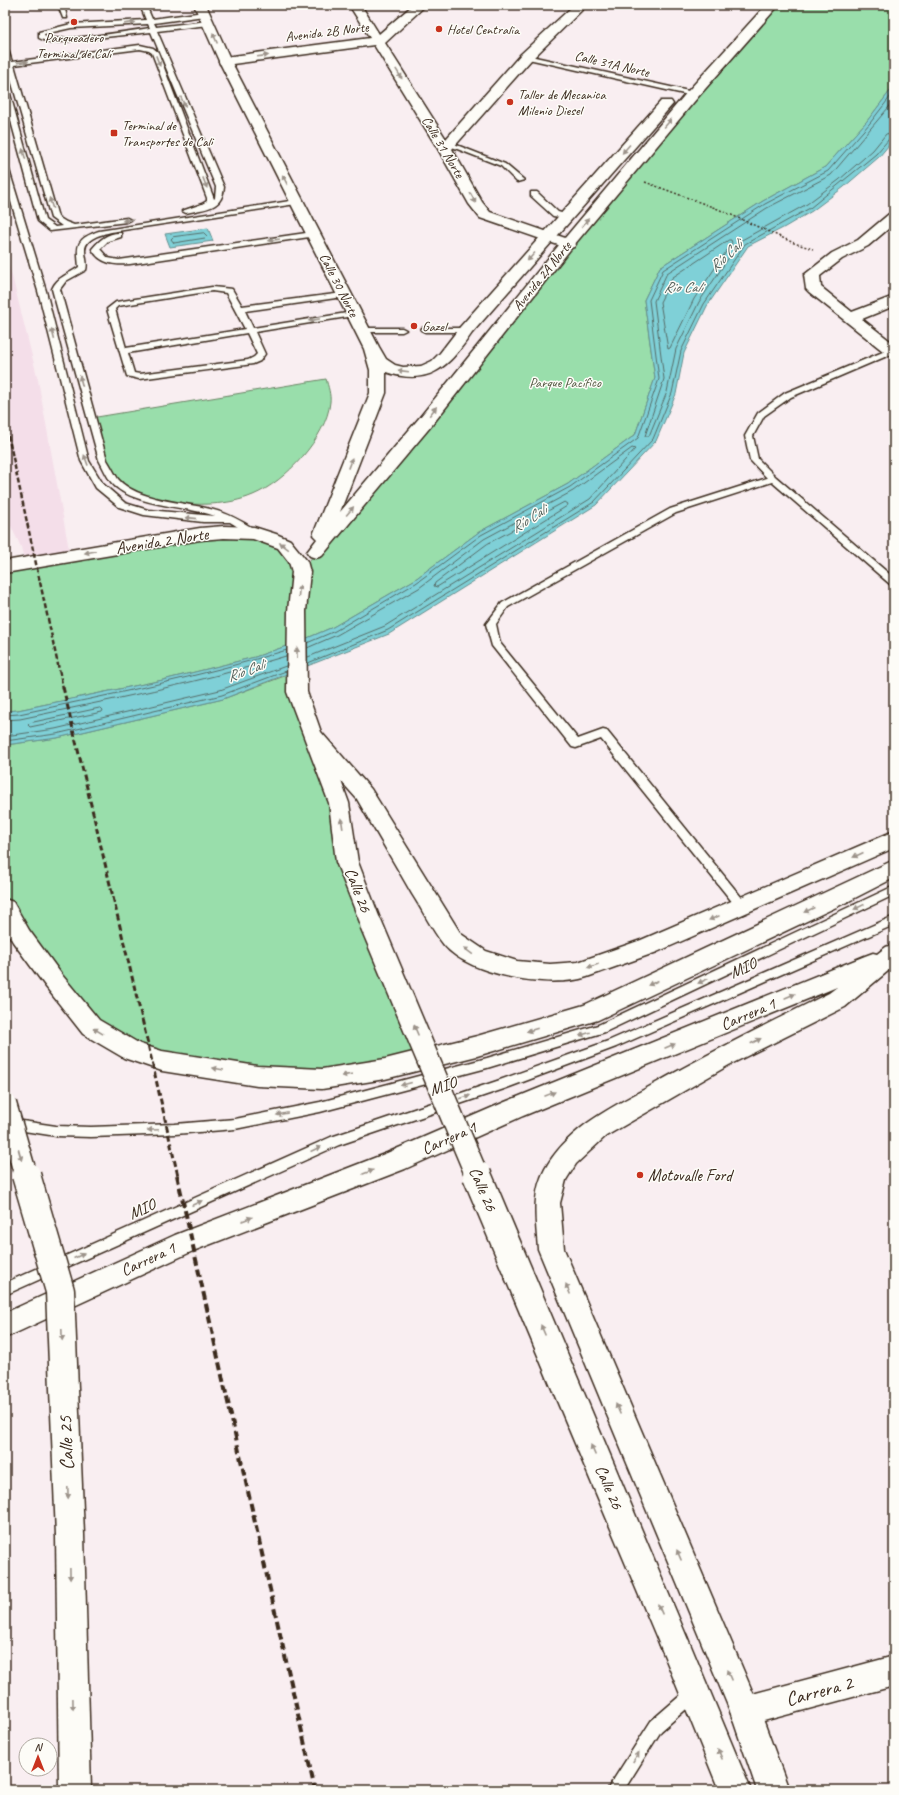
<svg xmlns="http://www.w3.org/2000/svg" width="899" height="1795" font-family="Caveat,sans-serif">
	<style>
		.built { fill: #f4dee9 }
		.green { fill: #99deab; stroke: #6a8464 }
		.water { fill: #7fd0d7; stroke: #648e8d }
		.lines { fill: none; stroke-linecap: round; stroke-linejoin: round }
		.shore { stroke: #566c68; stroke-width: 1 }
		.service-casing { stroke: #3b2a1e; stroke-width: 3 }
		.minor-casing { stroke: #3b2a1e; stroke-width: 3 }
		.secondary-casing { stroke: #3b2a1e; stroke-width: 3 }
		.primary-casing { stroke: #3b2a1e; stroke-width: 3 }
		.path { stroke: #3b2a1e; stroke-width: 1.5; stroke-dasharray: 2 2; stroke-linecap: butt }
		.service { fill: #fdfcf7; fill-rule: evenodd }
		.minor { fill: #fdfcf7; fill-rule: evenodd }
		.secondary { fill: #fdfcf7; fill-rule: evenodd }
		.primary { fill: #fdfcf7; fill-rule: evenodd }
		.rail-far2 { stroke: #3b2a1e; stroke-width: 2.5; stroke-dasharray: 5 2.5; stroke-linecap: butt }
		.rail-far1 { stroke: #3b2a1e; stroke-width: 3; stroke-dasharray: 6 3; stroke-linecap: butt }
		.rail { stroke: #3b2a1e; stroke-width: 4; stroke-dasharray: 8 4; stroke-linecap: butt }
		.primary-bridge-far1-casing { stroke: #3b2a1e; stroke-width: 25; stroke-linecap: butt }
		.primary-bridge-casing { stroke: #3b2a1e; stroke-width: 31; stroke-linecap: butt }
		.primary-bridge-far1 { stroke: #fdfcf7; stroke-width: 22 }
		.primary-bridge { stroke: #fdfcf7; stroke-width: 28 }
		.oneway { fill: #9c938a }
		.poi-dot { fill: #c8321e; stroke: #fdfcf7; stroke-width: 1.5 }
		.labels { text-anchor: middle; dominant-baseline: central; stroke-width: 3; stroke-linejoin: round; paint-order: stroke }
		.far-poi-label { font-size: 14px; fill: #3b2a1e; stroke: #fdfcf7; text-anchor: start }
		.far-street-label { font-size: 14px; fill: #3b2a1e; stroke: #fdfcf7 }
		.far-park-label { font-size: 14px; fill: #525741; stroke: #fdfcf7 }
		.far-water-label { font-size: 15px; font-style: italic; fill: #4f5c56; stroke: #fdfcf7 }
		.street-label { font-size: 17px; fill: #3b2a1e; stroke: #fdfcf7 }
		.poi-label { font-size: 17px; fill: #3b2a1e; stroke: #fdfcf7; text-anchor: start }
		.near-street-label { font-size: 20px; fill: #3b2a1e; stroke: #fdfcf7 }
	</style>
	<rect width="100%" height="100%" fill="#f9eef1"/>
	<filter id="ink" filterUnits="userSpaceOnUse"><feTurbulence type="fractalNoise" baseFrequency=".025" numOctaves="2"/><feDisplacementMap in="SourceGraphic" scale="8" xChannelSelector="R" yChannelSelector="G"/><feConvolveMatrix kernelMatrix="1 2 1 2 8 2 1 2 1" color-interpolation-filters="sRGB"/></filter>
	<g filter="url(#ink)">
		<path class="built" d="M5,248L38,380L70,555L25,563L21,547L5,514Z"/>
		<g class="green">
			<path d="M773,5H894V86L867,121L825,167L763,201L660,267L644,300L655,378L635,435L568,484L479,532L414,580L333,627L298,642L255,657L163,680L18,710L5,711V567L200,534L270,538L301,572L316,552Z"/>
			<path d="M326,379C328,386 331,395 330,402C327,437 285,482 253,495C227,506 198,505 170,503C153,501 126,495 115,481C112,476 110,469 108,464C102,449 97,434 91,418Z"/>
			<path d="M295,672L347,862L422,1056L322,1079L162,1061L91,1027L5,908V745L57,738L223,699Z"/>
		</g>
		<g class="water">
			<path d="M894,86V139L879,157L844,187L812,211L785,227L748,246L707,306L684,353L676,394L656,441L596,505L389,634L223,699L57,738L5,745V711L18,710L163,680L255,657L298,642L333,627L414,580L479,532L568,484L635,435L655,378L644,300L660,267L763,201L825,167L867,121Z"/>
			<path d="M208,228L213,241L170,247L165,234Z"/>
		</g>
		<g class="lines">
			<g class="shore">
				<path d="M894,101L831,175L767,208L667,273L654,301L664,379L645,436H649L667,392L676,349L699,302L740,241L807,204L839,180L873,150L886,134L894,132"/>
				<path d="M204,233L207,236L205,238L174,243L171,239L173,237Z"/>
				<path d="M729,240H731L732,243L694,299L670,348L668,349L660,302L672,278Z"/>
				<path d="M565,502L568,504L567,506L437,587L434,586L435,583L487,544Z"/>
				<path d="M307,643L335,631L416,583L481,535L570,487L638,438L659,379L649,300L663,270L765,204L828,171L870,123L894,92"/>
				<path d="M307,648L337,635L419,588L484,539L573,491L632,448L635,449L590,499L385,626L308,657"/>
				<path d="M308,663L388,630L594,502L653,439L672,393L681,351L704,304L745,244L810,208L876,154L890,138L894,137"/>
				<path d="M101,708L103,710L102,712L30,727L28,725L30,723Z"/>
				<path d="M5,715L19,714C109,695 199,677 287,650"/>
				<path d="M5,720L20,719C109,700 199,683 286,656"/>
				<path d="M5,736L55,729L220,690L286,666"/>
				<path d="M5,741L56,734L222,695L286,671"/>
			</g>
			<g class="service-casing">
				<g id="service">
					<path d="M58,5H64L67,18H63Z"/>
					<path d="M140,5H146L152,19L204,12L207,14L204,16L154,23L156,27L208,21L211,23L208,25L157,31L224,187C222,210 206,208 186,213L182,211L202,204L207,201V198L152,53L149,51L140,49L14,65L58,217L66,222L74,225L127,218L131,220L127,222L50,231L38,221L5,99V85L8,87L45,220L55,227L62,226L51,218L5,59V48L8,50L12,62L140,45L153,48L158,52L214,199L215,198L216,187L151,32L50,43L39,38V32L71,24L146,20ZM148,24L150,28C129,31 61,43 45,37L44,34L71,28Z"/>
					<path d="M526,55L693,92L696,94L693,96L524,58L523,57Z"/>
					<path d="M449,142L505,164L524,180L517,182L501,166L447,145L446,144Z"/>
					<path d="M5,168L9,170L46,291L89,461L103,484L125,503L148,510L215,516C187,506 130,506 111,482C106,475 103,467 99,460L52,289C57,277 69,274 79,267C77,246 75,239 99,231L296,200L300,202L296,204L117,231C106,233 84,237 85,251C85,257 88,264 86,270L66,281L60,289L107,460C111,466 114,473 118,479C137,501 184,502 210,509C228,513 242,521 257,531L259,533L257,535H251L230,522H203L144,515L119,507L96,488L81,461L38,291L5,182Z"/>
					<path d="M531,192H537L558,212L571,216L567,218L553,216L531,196Z"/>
					<path d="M313,232H316V236L130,264C114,265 100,264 92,249C99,240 109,232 121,233V237L108,241L100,249L108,258L119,260Z"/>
					<path d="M212,287L232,289L242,306L343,293L347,295L343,297L245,311L253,328L353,312L357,314L353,316L255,332L265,354L260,361L253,364L139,379L127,376L107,309L116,302ZM212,291L226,293L245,329L126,348L115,309L118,306ZM247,333L257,354L254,357L248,360L140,374L134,373L128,353Z"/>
					<path d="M359,328H402L406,330L402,332H362L358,330Z"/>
					<path d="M422,328H466L470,330L466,332H425L421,330Z"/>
					<path d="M890,349H894V353L791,397L764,416L753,436L758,459L776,477L894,578V586L891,585L772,482L676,513L508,607L496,624L500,643L578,739L603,730L607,731L746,903L748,906L746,909H738L601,739L576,748L572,747L492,646L486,624L502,603L670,509L767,478L750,460L745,436L758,413L785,393Z"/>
					<path d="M894,886V895L605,1032L487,1068L320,1112L235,1129L175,1134L91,1137L56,1136L5,1128V1120L9,1119L56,1126L91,1127L175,1124L235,1119L320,1102L487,1058L598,1025Z"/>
					<path d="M894,916V925L616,1047L504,1089L339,1145L5,1295V1283L331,1137L497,1081L608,1041Z"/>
					<path d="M694,1685L699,1688L702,1693L699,1698L661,1731L624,1790H607L651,1721L689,1688Z"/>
				</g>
			</g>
			<g class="minor-casing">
				<g id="minor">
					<path d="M349,5H361L379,34L413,5H426L385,43L446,139L521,54L574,5H587L531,60L452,149L482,202L490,212L574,241L576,244L574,247L569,248L564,247L480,218L469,204L438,149L374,45L225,65L220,64L219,61L220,58L225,57L370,38Z"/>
					<path d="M894,213V224L868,246L842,259L820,276L821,287L852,312L894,296V306L862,319L894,344V357L888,355L809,292L806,289L804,275L832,253L858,240L889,214Z"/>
					<path d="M894,1656V1686L745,1726L734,1722L730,1711L734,1700L745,1696Z"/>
				</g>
			</g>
			<g class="secondary-casing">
				<path id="secondary" d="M194,5H206L231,61L379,347L386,359L395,365L403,367L421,366L432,361L440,353L460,327L661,101H671L673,104L472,333C449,366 430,387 386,372V393L340,512L420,417L559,245L688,91L766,5H779L698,97L569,251L432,425L322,556L316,558L310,556L307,552L317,539L313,535L370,393V370L364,349L219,61Z"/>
			</g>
			<g class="primary-casing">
				<g id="primary">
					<path d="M224,526L254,527L276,534L290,540L307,561L310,572L306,611L307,692L321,732L371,789L461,934L486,951L517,961L550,964L578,962L641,940L894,831V848L657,952L587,977C551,989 470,976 444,945C432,930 423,911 412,894C394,862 375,831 357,799L341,781L349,803L358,862L382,924L379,930L371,933L363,930L336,862L329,803L287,692L288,611L292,572L289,562L278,548L253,539L224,538L200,540L5,573V561L200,528Z"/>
					<path d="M894,860V878L849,901L598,1020L477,1056L385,1079L322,1089L257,1086L162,1071L124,1058L83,1034L46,987L13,942L5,928V899L13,902L29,930L62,975L99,1020L140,1044L162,1051L257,1066L322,1069L385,1059L477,1036L584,1005Z"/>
					<path d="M894,944V966L845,1007L729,1065L606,1136L576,1164L566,1180L560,1203L564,1249L756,1700L789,1790H757L730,1711L538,1249C536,1221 531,1195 545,1169C569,1126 615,1106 656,1083C713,1051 771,1022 829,993L837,987L523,1116L405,1169L193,1251L5,1338V1313L175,1235L387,1153L505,1102L865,956L873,953L877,954L886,947Z"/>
					<path d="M70,1521L80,1525L84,1535L91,1790H59L56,1535L60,1525Z"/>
					<path d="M675,1630L686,1634L751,1790H719L660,1645L664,1634Z"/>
				</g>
			</g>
			<path class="path" d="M645,182L718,209L794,243L813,249"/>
			<use href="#service" class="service"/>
			<use href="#minor" class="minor"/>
			<use href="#secondary" class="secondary"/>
			<use href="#primary" class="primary"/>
			<path class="rail-far2" d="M5,421L63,688"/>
			<path class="rail-far1" d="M63,687L147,1040L178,1176"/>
			<path class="rail" d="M177,1175L315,1790"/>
			<g class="primary-bridge-far1-casing">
				<g id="primary-bridge-far1">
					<path d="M371,924L477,1176"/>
					<path d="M5,1104L26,1176"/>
				</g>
			</g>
			<g class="primary-bridge-casing">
				<g id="primary-bridge">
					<path d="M26,1175L60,1291L70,1535"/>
					<path d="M477,1175L675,1645"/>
				</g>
			</g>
			<use href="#primary-bridge-far1" class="primary-bridge-far1"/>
			<use href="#primary-bridge" class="primary-bridge"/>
		</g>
		<defs><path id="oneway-solid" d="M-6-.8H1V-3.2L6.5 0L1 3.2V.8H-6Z"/></defs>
		<g class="oneway">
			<use href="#oneway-solid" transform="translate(130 23) rotate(-7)"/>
			<use href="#oneway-solid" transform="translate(215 38) rotate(-113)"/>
			<use href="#oneway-solid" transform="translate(263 56) rotate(-7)"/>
			<use href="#oneway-solid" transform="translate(158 61) rotate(69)"/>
			<use href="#oneway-solid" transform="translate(23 62) rotate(-7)"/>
			<use href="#oneway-solid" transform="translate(399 74) rotate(58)"/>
			<use href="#oneway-solid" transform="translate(183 102) rotate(67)"/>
			<use href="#oneway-solid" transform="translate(668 123) rotate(-50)"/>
			<use href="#oneway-solid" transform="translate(626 149) rotate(131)"/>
			<use href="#oneway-solid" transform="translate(24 154) rotate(-106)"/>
			<use href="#oneway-solid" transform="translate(285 180) rotate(-117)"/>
			<use href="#oneway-solid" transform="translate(205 183) rotate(69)"/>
			<use href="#oneway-solid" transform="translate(473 198) rotate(61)"/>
			<use href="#oneway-solid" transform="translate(51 203) rotate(-107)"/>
			<use href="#oneway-solid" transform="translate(128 220) rotate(172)"/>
			<use href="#oneway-solid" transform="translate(585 223) rotate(-50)"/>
			<use href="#oneway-solid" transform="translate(274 240) rotate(171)"/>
			<use href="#oneway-solid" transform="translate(531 257) rotate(132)"/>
			<use href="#oneway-solid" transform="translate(314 320) rotate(171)"/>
			<use href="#oneway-solid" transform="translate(53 334) rotate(-104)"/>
			<use href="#oneway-solid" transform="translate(403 371) rotate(-173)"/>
			<use href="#oneway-solid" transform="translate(81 381) rotate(-105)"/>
			<use href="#oneway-solid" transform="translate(433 411) rotate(-51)"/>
			<use href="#oneway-solid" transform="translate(86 460) rotate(-110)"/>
			<use href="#oneway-solid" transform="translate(350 463) rotate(-69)"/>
			<use href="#oneway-solid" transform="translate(350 511) rotate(-50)"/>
			<use href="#oneway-solid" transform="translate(191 518) rotate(-174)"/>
			<use href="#oneway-solid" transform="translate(284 546) rotate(-144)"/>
			<use href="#oneway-solid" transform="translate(90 552) rotate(170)"/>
			<use href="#oneway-solid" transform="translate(299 591) rotate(-84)"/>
			<use href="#oneway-solid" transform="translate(297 653) rotate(-89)"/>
			<use href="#oneway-solid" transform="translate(342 823) rotate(-98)"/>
			<use href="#oneway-solid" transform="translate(858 855) rotate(156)"/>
			<use href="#oneway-solid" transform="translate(859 907) rotate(154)"/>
			<use href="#oneway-solid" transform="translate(809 910) rotate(155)"/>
			<use href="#oneway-solid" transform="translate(714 918) rotate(157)"/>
			<use href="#oneway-solid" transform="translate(468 951) rotate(-144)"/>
			<use href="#oneway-solid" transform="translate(593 966) rotate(161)"/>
			<use href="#oneway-solid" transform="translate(703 981) rotate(155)"/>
			<use href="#oneway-solid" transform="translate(653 983) rotate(155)"/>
			<use href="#oneway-solid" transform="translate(790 996) rotate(-23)"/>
			<use href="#oneway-solid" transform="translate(416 1030) rotate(-113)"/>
			<use href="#oneway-solid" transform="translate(532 1030) rotate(164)"/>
			<use href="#oneway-solid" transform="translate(98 1031) rotate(-149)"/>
			<use href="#oneway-solid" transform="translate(585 1034) rotate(163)"/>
			<use href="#oneway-solid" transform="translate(756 1041) rotate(-27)"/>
			<use href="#oneway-solid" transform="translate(670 1046) rotate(-23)"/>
			<use href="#oneway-solid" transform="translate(218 1069) rotate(-170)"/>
			<use href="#oneway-solid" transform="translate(347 1075) rotate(171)"/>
			<use href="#oneway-solid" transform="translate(406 1084) rotate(165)"/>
			<use href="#oneway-solid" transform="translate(550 1094) rotate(-22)"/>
			<use href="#oneway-solid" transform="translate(465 1097) rotate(-19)"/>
			<use href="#oneway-solid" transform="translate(282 1114) rotate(169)"/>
			<use href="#oneway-solid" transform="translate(153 1130) rotate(178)"/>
			<use href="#oneway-solid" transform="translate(316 1149) rotate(-24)"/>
			<use href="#oneway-solid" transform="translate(20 1155) rotate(74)"/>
			<use href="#oneway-solid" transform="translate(368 1172) rotate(-21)"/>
			<use href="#oneway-solid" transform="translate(197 1203) rotate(-24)"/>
			<use href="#oneway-solid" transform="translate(247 1219) rotate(-21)"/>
			<use href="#oneway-solid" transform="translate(79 1256) rotate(-24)"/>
			<use href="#oneway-solid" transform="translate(568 1289) rotate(-113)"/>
			<use href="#oneway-solid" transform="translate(543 1330) rotate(-113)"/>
			<use href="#oneway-solid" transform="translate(62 1335) rotate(88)"/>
			<use href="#oneway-solid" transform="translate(618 1409) rotate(-113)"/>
			<use href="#oneway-solid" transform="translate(593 1450) rotate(-113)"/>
			<use href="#oneway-solid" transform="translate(68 1493) rotate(88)"/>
			<use href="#oneway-solid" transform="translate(679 1555) rotate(-113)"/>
			<use href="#oneway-solid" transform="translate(70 1574) rotate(89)"/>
			<use href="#oneway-solid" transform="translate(660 1609) rotate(-113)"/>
			<use href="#oneway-solid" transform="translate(729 1675) rotate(-113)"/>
			<use href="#oneway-solid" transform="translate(73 1704) rotate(89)"/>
			<use href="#oneway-solid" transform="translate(720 1754) rotate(-113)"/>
			<use href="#oneway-solid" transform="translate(636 1757) rotate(-57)"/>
		</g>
	</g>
	<g class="poi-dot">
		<circle cx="74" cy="22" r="4"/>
		<circle cx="439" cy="29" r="4"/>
		<circle cx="510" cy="102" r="4"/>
		<rect x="110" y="129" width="8" height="8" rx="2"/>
		<circle cx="414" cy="326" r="4"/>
		<circle cx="640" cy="1175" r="4"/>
	</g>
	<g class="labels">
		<g class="far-poi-label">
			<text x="447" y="29">Hotel Centralia</text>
			<text x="74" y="37" text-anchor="middle">Parqueadero<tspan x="74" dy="16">Terminal de Calí</tspan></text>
			<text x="518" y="94">Taller de Mecanica<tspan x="518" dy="16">Milenio Diesel</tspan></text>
			<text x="122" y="125">Terminal de<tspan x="122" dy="16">Transportes de Cali</tspan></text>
			<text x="422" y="326">Gazel</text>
		</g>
		<g class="far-street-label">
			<text transform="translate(327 32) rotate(-7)">Avenida 2B Norte</text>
			<text transform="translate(612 64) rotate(13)">Calle 31A Norte</text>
			<text transform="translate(443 147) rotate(59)">Calle 31 Norte</text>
			<text transform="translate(542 276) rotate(-51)">Avenida 2A Norte</text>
			<text transform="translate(339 285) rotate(63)">Calle 30 Norte</text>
		</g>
		<g class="far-park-label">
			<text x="565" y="382">Parque Pacífico</text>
		</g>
		<g class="far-water-label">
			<text transform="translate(726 256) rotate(-43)">Río Cali</text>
			<text x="683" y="287">Rio Cali</text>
			<text transform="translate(529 519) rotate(-32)">Río Cali</text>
			<text transform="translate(246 671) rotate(-20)">Río Cali</text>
		</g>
		<g class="street-label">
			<text transform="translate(162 541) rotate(-9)">Avenida 2 Norte</text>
			<text transform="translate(358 890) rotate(69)">Calle 26</text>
			<text transform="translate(743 968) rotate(-24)">MIO</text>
			<text transform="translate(748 1014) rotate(-23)">Carrera 1</text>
			<text transform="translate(443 1086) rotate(-19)">MIO</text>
			<text transform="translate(449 1138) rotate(-24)">Carrera 1</text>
			<text transform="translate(483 1189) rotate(67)">Calle 26</text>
			<text transform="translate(142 1209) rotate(-24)">MIO</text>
			<text transform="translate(148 1259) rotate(-25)">Carrera 1</text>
			<text transform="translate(609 1487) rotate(67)">Calle 26</text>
		</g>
		<g class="poi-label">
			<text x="648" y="1175">Motovalle Ford</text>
		</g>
		<g class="near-street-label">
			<text transform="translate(66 1443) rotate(-92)">Calle 25</text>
			<text transform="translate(819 1691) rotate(-15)">Carrera 2</text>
		</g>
	</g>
	<rect width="899" height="1795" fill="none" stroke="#fdfcf7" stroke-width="20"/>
	<rect x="10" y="10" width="879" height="1775" fill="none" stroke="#3b2a1e" stroke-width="1.5" filter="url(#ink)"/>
	<g transform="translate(38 1757)"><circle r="19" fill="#fdfcf7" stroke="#afa8a0"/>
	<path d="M0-3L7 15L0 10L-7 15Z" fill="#c8321e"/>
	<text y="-6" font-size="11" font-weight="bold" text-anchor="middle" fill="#3b2a1e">N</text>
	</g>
</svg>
